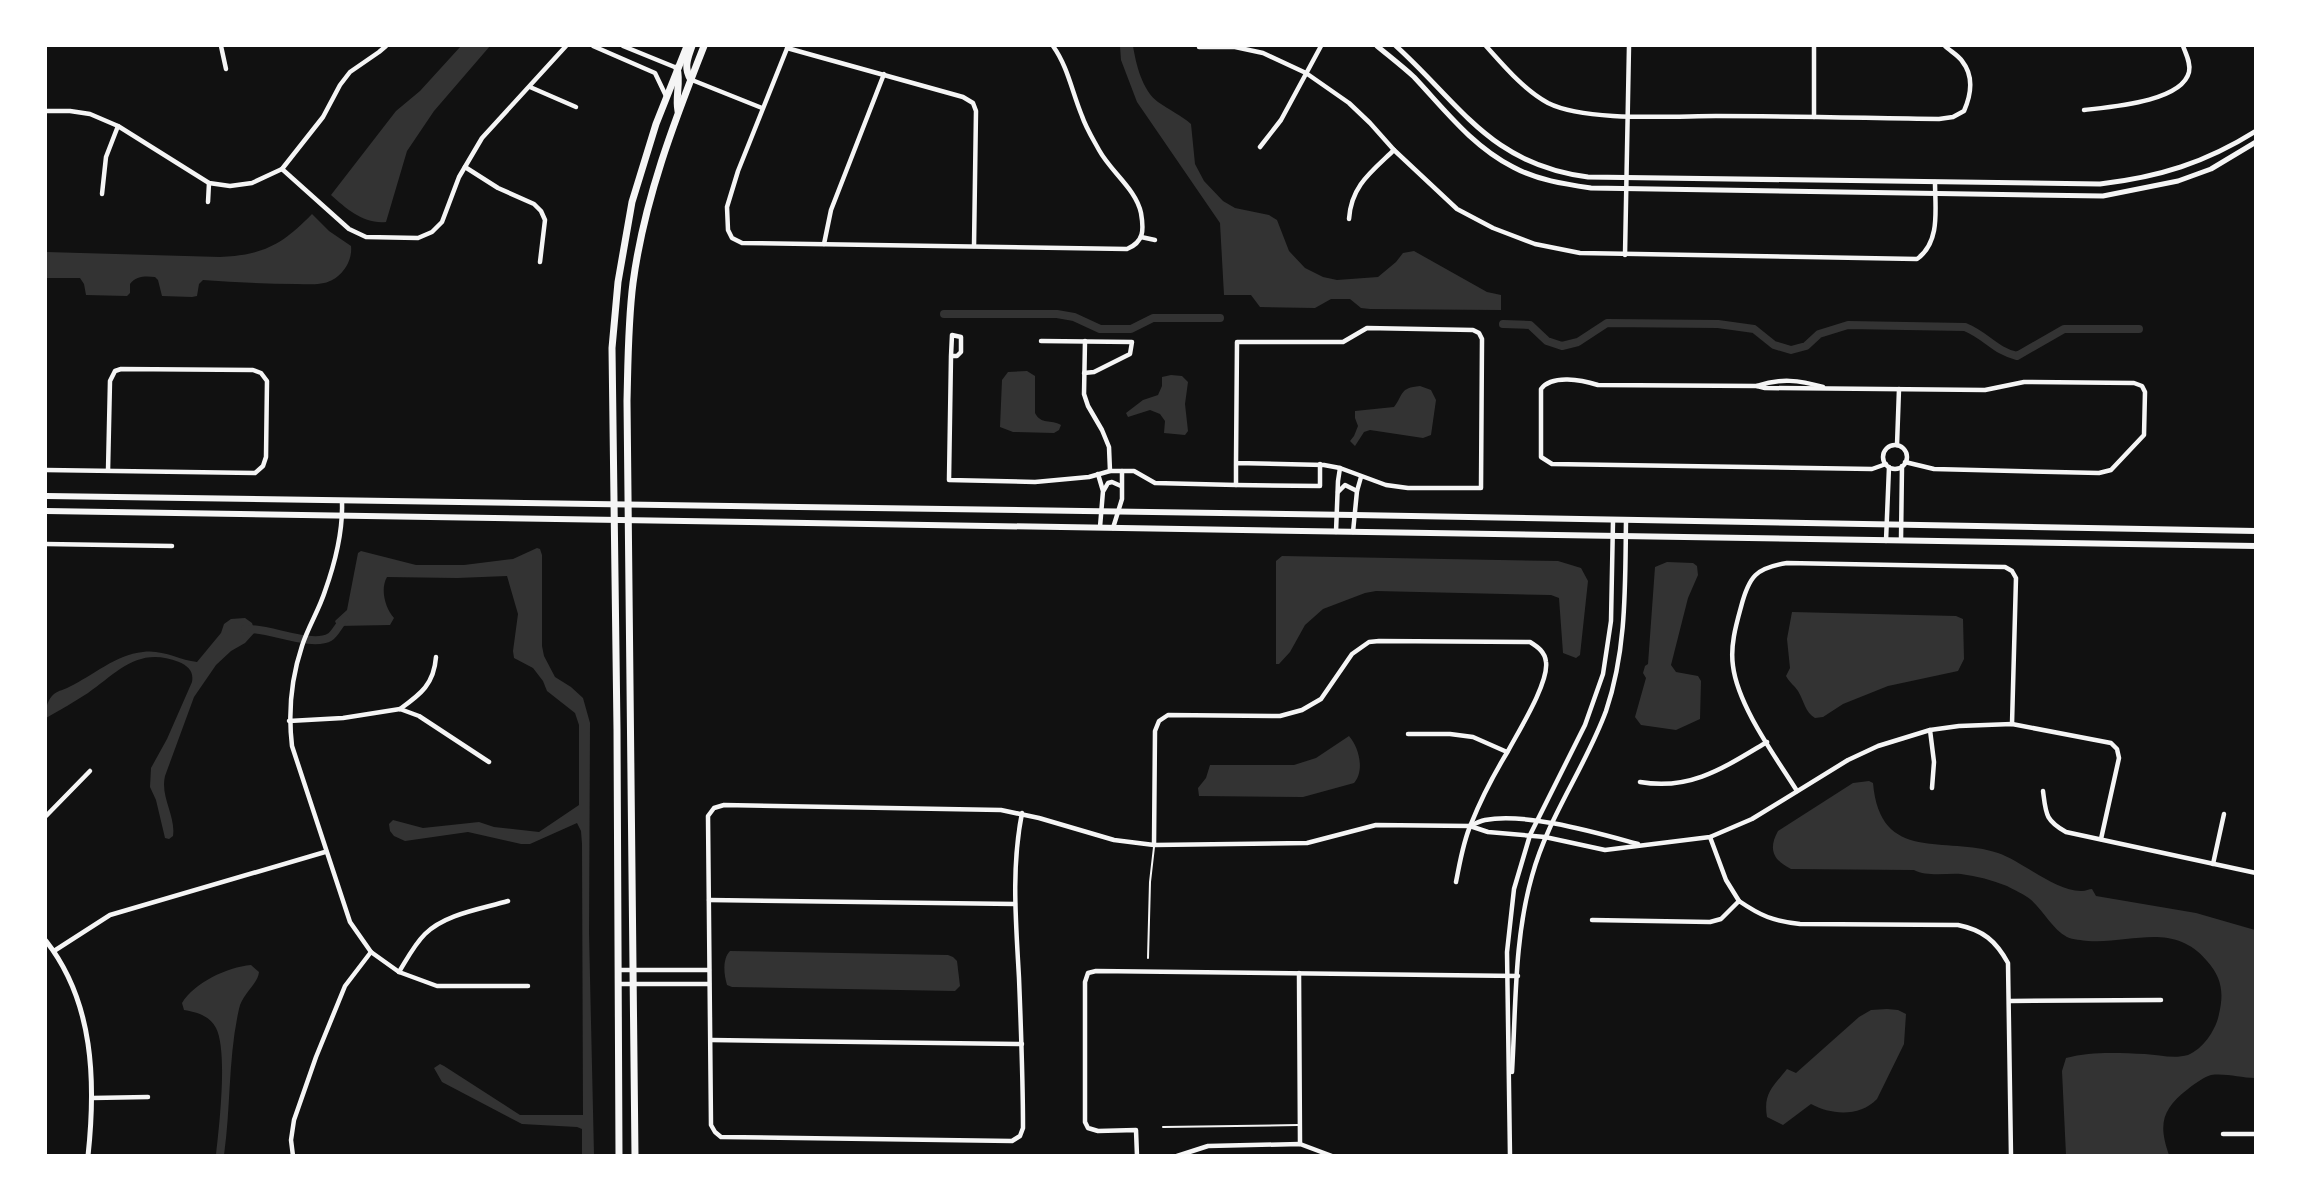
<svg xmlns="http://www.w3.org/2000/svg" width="2301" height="1201" font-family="Ubuntu,sans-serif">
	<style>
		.water { fill: #333 }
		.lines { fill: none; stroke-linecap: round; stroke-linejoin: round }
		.canal { stroke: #333; stroke-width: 8 }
		.service { stroke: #f5f5f5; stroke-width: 2 }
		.minor { stroke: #f5f5f5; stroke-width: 4.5 }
		.tertiary { stroke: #f5f5f5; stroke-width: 5 }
		.secondary { stroke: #f5f5f5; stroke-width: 6 }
		.primary { stroke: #f5f5f5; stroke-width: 7 }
	</style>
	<rect width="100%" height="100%" fill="#111"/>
	<g class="water">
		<path d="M461,46H490L434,111L407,151L386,222C363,224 347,209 331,195L396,111L420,91Z"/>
		<path d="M1120,46H1133C1136,64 1142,90 1158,102C1169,110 1181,115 1191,124L1195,164L1204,181L1223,201L1235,208L1269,215L1277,220L1289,251L1305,268L1323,277L1337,280L1378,277L1396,262L1403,253L1414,251L1487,292L1501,295V310L1370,309L1361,308L1350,299H1331L1315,308L1260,307L1251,295H1224L1220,223L1137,102L1121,60Z"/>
		<path d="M312,214L329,231L351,246C353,262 340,280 324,283C316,285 306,284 297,284C265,284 234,282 203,280L199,284L197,296L192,297L162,296L158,280L155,277C145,276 136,276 130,284V293L127,296L86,295L84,284L80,278H46V252L220,257C263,255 282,245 312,214Z"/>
		<path d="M1027,371L1035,376V413C1041,425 1051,419 1061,425L1059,430L1054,433L1013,432L1000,427L1002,380L1008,372Z"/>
		<path d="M1171,375L1182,376L1188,382L1185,404L1188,431L1185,435L1164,433L1165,421L1160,414L1150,410L1128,417L1126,413L1143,400L1158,395L1162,386V377Z"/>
		<path d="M1420,386L1431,390L1436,400L1431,435L1423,438L1370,430L1364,432L1355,446L1350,441L1354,436L1358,426L1355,418V411L1394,407C1404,394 1399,388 1420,386Z"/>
		<path d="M537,548L540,549L542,555V646L544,656L555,677L571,687L583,698L590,723L589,933L594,1155H582V1129L577,1127L522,1124L442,1082L434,1068L440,1064L444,1066L520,1115H583L582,844L581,831L577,823L530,844H521L468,832L405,841L394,836L390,831L389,824L393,820L423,828L479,822L494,827L539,832L579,805V725L575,713L547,691L543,681L533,668L514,658L513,651L518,614L507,576L457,578L387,577C380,589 385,608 394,618L390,625L337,626L335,621L347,610L358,553L361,551L416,565H464L513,559Z"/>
		<path d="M1282,556L1558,561L1581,568L1588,581L1580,655L1576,658L1563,653L1559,598L1551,595L1376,591L1365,593L1323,609L1305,625L1290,652L1279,664H1276V561Z"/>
		<path d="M1667,562L1693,563L1697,566L1698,575L1688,598L1671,665L1676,672L1698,676L1701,681L1700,719L1676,730L1641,725L1635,717L1646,678L1643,673L1645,666L1648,664L1655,567Z"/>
		<path d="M1792,612L1956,616L1963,619L1964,659L1958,671L1888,686L1843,704L1823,717L1815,718C1805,712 1804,701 1798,691C1794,685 1790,683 1786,676L1790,668L1787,639Z"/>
		<path d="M245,618L252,623L255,632L245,643L231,651L216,665L194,697L165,776C160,797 176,816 173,836L169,839L165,838L156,800L150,787L151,768L167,739L192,682C194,671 188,666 179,662C138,646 118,672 88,693C74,702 60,710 46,718C45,710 47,700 54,694C59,690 64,690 69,687C94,675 115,655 143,652C162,649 179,660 197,662L221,633L224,624L231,619Z"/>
		<path d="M1349,736C1359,747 1365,771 1354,783L1303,797L1199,796L1198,788L1206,778L1210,765H1294L1316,758Z"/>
		<path d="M1869,781L1873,783C1880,865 1946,835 1998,853C2022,861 2056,892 2082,891C2086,891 2089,889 2092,889L2096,896L2196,913L2255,930V1078C2241,1078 2226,1073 2211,1075C2204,1077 2194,1084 2188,1089C2162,1109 2158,1124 2169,1155H2066L2062,1071L2066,1058C2092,1051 2119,1053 2145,1054C2159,1055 2174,1059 2188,1055C2203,1049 2216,1030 2219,1014C2224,993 2222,978 2207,961C2173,921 2132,944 2088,941C2082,940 2073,940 2067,937C2052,929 2043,910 2030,899C2024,894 2014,890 2007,886C1992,880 1977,876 1961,874C1946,873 1928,877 1914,870L1791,869C1773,860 1768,849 1778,831L1853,783Z"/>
		<path d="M730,951L948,955L953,957L957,961L960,986L955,991L732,987L727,985C724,975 722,959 730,951Z"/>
		<path d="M251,965L259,972C258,984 242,994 239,1009C228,1057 231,1107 224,1155H216C219,1128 228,1051 216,1028C210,1016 197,1012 184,1010L182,1003C194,983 227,967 251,965Z"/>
		<path d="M1887,1009L1898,1010L1906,1014L1904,1044L1877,1099C1860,1117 1831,1115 1811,1104L1783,1125L1767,1117C1763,1093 1773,1087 1787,1069L1796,1073L1859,1017L1871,1010Z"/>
	</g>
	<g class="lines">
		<g class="canal">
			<path d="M944,314H1057L1074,317L1100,329H1131L1153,318H1220"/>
			<path d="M1503,324L1530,325L1547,341L1562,346L1578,342L1607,323L1718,324L1754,329L1774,345L1791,350L1806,346L1819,334L1848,325L1965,327C1987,336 1995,351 2017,356L2064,329H2139"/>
			<path d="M245,629C268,627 311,648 330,637C336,633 339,624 345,619"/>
		</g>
		<g class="service">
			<path d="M1148,958L1150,882L1154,847"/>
			<path d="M1163,1127L1298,1125"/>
		</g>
		<g class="minor">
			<path d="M221,46L226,69"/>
			<path d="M593,46L655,73L666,96"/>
			<path d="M623,46L677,68"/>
			<path d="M788,46L738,171L727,207L728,230L732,238L742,243L1127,249C1144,242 1144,230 1141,213C1136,189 1111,172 1099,150C1093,139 1086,128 1082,116C1072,92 1068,67 1053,46"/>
			<path d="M1486,46C1504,66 1524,90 1548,103C1586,122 1672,116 1716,116C1791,116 1865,118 1939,119L1953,117L1964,111C1971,95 1974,76 1962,61C1958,55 1950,51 1945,46"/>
			<path d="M1814,46V117"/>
			<path d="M1199,47H1235L1263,53L1306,73L1349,103L1370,123L1394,150L1457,209L1493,228L1535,244L1580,253L1917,259C1941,242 1935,208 1935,182"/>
			<path d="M787,48L963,97L973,103L976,111L974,246"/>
			<path d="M692,80L762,108"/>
			<path d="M530,87L576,107"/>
			<path d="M2084,110C2109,107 2182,102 2189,72C2191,63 2186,54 2183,46"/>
			<path d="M46,111H70L90,114L118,126L209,183L230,186L252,183L282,169L323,117L340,85L350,72L379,52L386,46"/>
			<path d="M1260,147L1281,120L1321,46"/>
			<path d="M465,167L498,188L534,204L541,211L545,220L540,262"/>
			<path d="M282,169L349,229L366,237L418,238L432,232L442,222L459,177L482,138L566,46"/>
			<path d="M102,194L106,157L118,126"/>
			<path d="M208,202L209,183"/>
			<path d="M1349,219C1351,186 1371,172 1394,150"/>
			<path d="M1141,237L1155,240"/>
			<path d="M824,244L831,210L884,74"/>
			<path d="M1625,255L1629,46"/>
			<path d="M1041,341L1132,342L1130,354L1094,372L1084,373"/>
			<path d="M1085,341L1084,394L1088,406L1102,430L1109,447L1110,471"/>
			<path d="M951,356H957L961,352V337L952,335L951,356L949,480L1035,482L1089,477L1110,471H1134L1155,483L1236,485V463L1324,465L1340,468L1386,485L1408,488H1481L1482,339L1479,333L1473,330L1367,328L1343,342H1237L1236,463"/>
			<path d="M1757,386C1780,378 1799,380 1823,387"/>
			<path d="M1897,445L1899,389"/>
			<circle cx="1895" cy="457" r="12"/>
			<path d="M1886,464L1872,469L1552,464L1541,457V389C1552,374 1582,380 1598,385L1757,386L1765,388L1985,390L2024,382L2134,383L2142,386L2145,392L2144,435L2111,470L2099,473L1934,469L1905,462"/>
			<path d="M46,470L255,473L263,466L266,457L267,381L261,373L253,370L121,369L115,371L110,381L108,471"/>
			<path d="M1098,474L1103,491L1100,527"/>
			<path d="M1236,485L1320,486V464"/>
			<path d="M1104,490L1108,483L1112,482L1121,486"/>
			<path d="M1338,492L1345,485L1357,491"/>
			<path d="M342,502C343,532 335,563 325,591C319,610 308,627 302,646C291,679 288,712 292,746L350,922L371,952L399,972L437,986H528"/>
			<path d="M1113,528L1122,499V471"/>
			<path d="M1336,532L1338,481L1340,468"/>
			<path d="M1353,532L1357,491L1361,477"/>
			<path d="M1901,540L1902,466"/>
			<path d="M1886,541L1889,467"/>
			<path d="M46,544L172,546"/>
			<path d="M400,709C421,694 434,684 436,657"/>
			<path d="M289,721L343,718L400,709L419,716L489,762"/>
			<path d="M1930,730L1934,762L1932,788"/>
			<path d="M1408,734H1450L1473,737L1507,752"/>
			<path d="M1640,782C1691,791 1725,767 1767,742"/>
			<path d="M1797,791C1775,756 1738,706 1733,666C1730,646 1736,625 1741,607C1749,576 1756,568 1787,563L2005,567L2012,571L2016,578L2012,724"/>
			<path d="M2043,791C2046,814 2045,820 2066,832L2256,873"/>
			<path d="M1022,813C1011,868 1016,923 1019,978C1021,1028 1023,1078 1023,1128L1020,1136L1012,1141L721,1137L715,1132L711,1125L708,816L714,808L724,805L1001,810L1039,818L1114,840L1154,845L1307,843L1376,825L1470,826L1488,832L1545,837L1605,850L1710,837L1752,819L1848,760L1878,746L1930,730L1959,726L2012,724L2111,743L2117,749L2119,758L2101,839"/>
			<path d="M46,816L90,771"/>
			<path d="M1470,826C1474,824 1480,821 1485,820C1526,812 1597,833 1638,844"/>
			<path d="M1710,837L1726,880L1739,901"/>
			<path d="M1154,845L1155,731L1159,721L1168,715L1280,716L1302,710L1321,699L1352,654L1369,642L1379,641L1530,642C1538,647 1545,652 1546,662C1549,683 1518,732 1508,751C1494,774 1481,799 1471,824C1463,842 1460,862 1456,882"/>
			<path d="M2213,864L2224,814"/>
			<path d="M709,900L1015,904"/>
			<path d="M1592,920L1710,922L1721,919L1739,901C1761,916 1773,921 1800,924L1958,925C1983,930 1996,941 2008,963L2011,1156"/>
			<path d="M54,951L110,915L325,852"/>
			<path d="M619,970H709"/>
			<path d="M399,972C407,959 414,945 425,934C445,914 481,909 508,901"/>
			<path d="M1299,973L1300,1144"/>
			<path d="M618,984H709"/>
			<path d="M2010,1001L2161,1000"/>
			<path d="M711,1040L1022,1044"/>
			<path d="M1512,1072C1516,1007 1514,939 1532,876C1548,817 1585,768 1606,711C1627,649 1625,585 1626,521"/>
			<path d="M92,1098L148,1097"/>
			<path d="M2223,1134H2256"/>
			<path d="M293,1156L291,1140L294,1120L316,1057L345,986L371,952"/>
			<path d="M1137,1156L1136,1130L1098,1131L1088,1128L1085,1122V982L1088,973L1096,971L1518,976"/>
			<path d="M1177,1156L1208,1146L1300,1144L1332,1156"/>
			<path d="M1510,1156L1507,952L1514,889L1530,835L1585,725L1603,674L1611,621L1613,521"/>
		</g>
		<g class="tertiary">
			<path d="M1377,46C1389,56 1402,66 1414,77C1445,110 1472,146 1513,167C1537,180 1564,184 1591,188L2103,196L2178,181L2211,169L2256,142"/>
			<path d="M1396,46C1462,106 1490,164 1588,177L2100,184C2159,177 2205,163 2256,131"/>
			<path d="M46,941C94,1002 96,1082 88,1156"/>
		</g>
		<g class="secondary">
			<path d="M46,496L1354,515L2256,531"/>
			<path d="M46,511L2256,546"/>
		</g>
		<g class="primary">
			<path d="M677,68C681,83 675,96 678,111"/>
			<path d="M691,80C683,67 688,58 692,46"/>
			<path d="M619,1156L617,729L612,348L618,282L632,202L656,124L687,46"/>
			<path d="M635,1156L627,401C628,362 628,322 633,283C644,200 674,122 704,46"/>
		</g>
	</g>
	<rect width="2301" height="1201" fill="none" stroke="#ffffff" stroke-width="94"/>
</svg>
